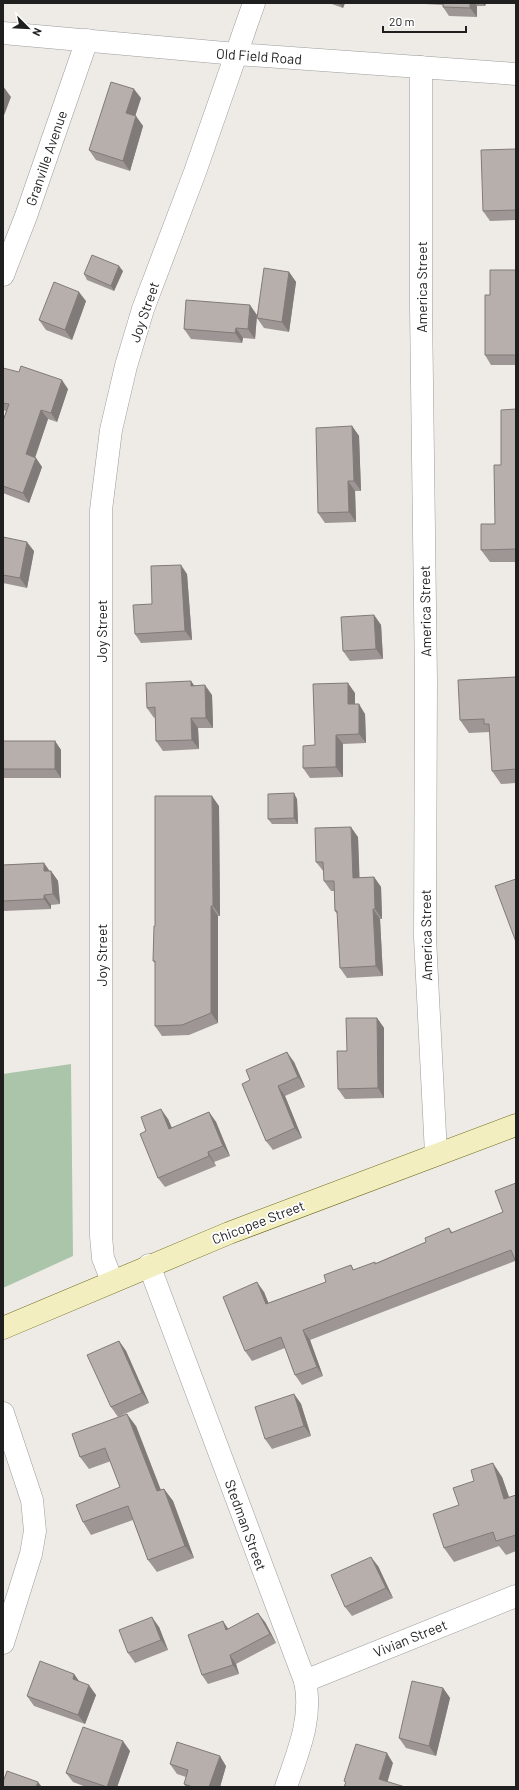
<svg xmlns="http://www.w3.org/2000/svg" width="519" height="1790" font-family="Barlow,sans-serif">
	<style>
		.cemetery { fill: #aac5aa }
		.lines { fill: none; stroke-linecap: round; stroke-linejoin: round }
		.minor-casing { stroke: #9c9c9c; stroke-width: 23 }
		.secondary-casing { stroke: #6a6812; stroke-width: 23 }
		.minor { stroke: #fff; stroke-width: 22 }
		.secondary { stroke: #f2eec0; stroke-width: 22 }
		.wall { fill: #9d9694 }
		.shaded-wall { fill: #807a78 }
		.building { fill: #b7afac; stroke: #807a78 }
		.labels { text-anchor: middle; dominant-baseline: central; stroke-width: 3.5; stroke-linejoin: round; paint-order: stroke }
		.street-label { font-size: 14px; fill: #1f1f1f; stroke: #fff }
	</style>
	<rect width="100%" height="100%" fill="#eeebe6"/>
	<path class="cemetery" d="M71,1064L73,1256L3,1288V1074Z"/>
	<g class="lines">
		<g class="minor-casing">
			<g id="minor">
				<path d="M3,33L236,54L516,74"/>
				<path d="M421,67V308L426,681L425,938L436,1154"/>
				<path d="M3,275L26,216L87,40"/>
				<path d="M149,1265L305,1681C313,1718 298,1752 286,1787"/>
				<path d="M112,1281L103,1258L101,1236V510L111,430L126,366L143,309L195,172L254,3"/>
				<path d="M3,1413L32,1500L35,1531L31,1554L3,1643"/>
				<path d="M305,1681L516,1596"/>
			</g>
		</g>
		<g class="secondary-casing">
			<path id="secondary" d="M3,1328L229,1233L516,1125"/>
		</g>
		<use href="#minor" class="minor"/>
		<use href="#secondary" class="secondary"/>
	</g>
	<g class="wall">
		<path d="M329,3H345L343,8Z"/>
		<path d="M424,3H486L485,6H477V17L449,16L443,7V5L425,4Z"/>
		<path d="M141,98L135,116L143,126L130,171L96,160L89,150Z"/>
		<path d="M516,149V220L490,221L483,211Z"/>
		<path d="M516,270V365H491L485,355L490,295Z"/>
		<path d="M123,271L114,291L87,280L84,274Z"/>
		<path d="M289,272L296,282L289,332L264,328L257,318Z"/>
		<path d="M86,301L72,340L46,330L39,320Z"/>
		<path d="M257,315L255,339L243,338L242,343L191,339L184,329Z"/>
		<path d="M3,368L68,389L57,422L48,419L35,457L42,467L29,503L3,493V421L6,411L3,410Z"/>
		<path d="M516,409V562H490L481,550L495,524L501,465Z"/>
		<path d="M352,426L359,436L361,491H355L356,522L325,523L318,513Z"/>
		<path d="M3,537L34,551L27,588L3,583Z"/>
		<path d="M187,574L192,640L141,643L135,634L152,604Z"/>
		<path d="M374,615L381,625L383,659L350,661L343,651Z"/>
		<path d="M516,677V783L501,784L492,771L490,732L469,733L460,720Z"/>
		<path d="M191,681L194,686L212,695L213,728H198L199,749L163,751L156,741L155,717L154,718L147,708Z"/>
		<path d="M355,693V704L365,714L366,743L343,744V777L310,778L303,768L315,745Z"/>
		<path d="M3,741H55L61,750V778H3Z"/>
		<path d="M297,799L298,824H272L268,819Z"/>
		<path d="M219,806L220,916H218V1023L189,1035L162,1036L155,1026V963L153,961L155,926Z"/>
		<path d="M358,837L359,878L374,877L381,887L382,919H380L383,976L347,978L340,968L338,915L335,911L334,891H331L324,881V872L316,862Z"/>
		<path d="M44,863L49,871H51L58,881L60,904L51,905V909L4,911L3,909V865Z"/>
		<path d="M377,1018L384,1028V1098L345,1099L338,1089L347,1051Z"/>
		<path d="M294,1062L305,1087L285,1096L302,1138L273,1150L266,1141L242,1084Z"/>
		<path d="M209,1112L216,1122L230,1156L214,1162L216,1166L165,1187L158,1178L146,1131L168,1119L172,1128Z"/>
		<path d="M516,1183V1262L515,1261L310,1340L323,1376L302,1385L295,1375L285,1348L252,1361L245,1351L264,1292L268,1303L326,1282L351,1265L354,1270L376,1263L426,1242L449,1228L453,1233L503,1212Z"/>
		<path d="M119,1341L126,1351L149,1403L118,1417L111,1407Z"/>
		<path d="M294,1394L301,1404L311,1436L272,1449L265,1439Z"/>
		<path d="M136,1426L161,1490L164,1489L173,1501L194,1558L157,1572L148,1560L133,1520L91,1535L83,1522L120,1487L111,1461L89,1469L80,1457Z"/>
		<path d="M502,1477L509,1497L516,1495V1551L506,1555L499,1546L454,1562L444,1548L459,1505Z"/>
		<path d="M378,1566L393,1598L352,1616L345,1607Z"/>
		<path d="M265,1622L276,1643L236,1664L239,1674L208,1684L202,1675L228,1629Z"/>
		<path d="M159,1627L168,1650L135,1663L128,1653Z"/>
		<path d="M74,1674L79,1681L96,1695L85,1724L34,1706L27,1696Z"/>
		<path d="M443,1688L450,1698L436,1756L406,1748L399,1738Z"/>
		<path d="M130,1751L117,1787H86L73,1782L66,1773Z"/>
		<path d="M170,1764L226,1766L220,1787H186L184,1784L186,1777L177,1774Z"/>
	</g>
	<g class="shaded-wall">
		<path d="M339,3H345L343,8Z"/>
		<path d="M470,3H475L477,6V17L470,8Z"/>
		<path d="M483,3H486L485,6Z"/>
		<path d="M3,86L11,97L3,118Z"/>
		<path d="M134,89L141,98L133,123L126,113Z"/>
		<path d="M136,116L143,126L130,171L123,161Z"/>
		<path d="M119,266L123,271L114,291L111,286Z"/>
		<path d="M289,272L296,282L289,332L282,322Z"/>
		<path d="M79,292L86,301L72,340L65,330Z"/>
		<path d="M250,305L257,315L255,339L248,329Z"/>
		<path d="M236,328L243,338L242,343L235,333Z"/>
		<path d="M62,380L68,389L57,422L51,413Z"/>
		<path d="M41,410L48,419L33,464L26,454Z"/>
		<path d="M352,426L359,436L361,491L354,481Z"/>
		<path d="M36,458L42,467L29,503L23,493Z"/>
		<path d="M348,481L355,491L356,522L349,512Z"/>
		<path d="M27,542L34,551L27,588L20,578Z"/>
		<path d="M181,565L187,574L192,640L185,631Z"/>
		<path d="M374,615L381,625L383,659L376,649Z"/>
		<path d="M191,681L198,691L191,686Z"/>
		<path d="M348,683L355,693V714L348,704Z"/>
		<path d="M205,685L212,695L213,728L206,718Z"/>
		<path d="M359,704L365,714L366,743L359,734Z"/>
		<path d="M191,718L198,728L199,749L192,740Z"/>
		<path d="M336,735L343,744V777L336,767Z"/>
		<path d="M55,741L61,750V778L55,769Z"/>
		<path d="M294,793L297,799L298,824L294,818Z"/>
		<path d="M212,796L219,806L220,916L213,906Z"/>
		<path d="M351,827L358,837L360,888L353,878Z"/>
		<path d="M44,863L51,873L44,871Z"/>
		<path d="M51,871L58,881L60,904L53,894Z"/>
		<path d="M374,877L381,887L382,919L375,909Z"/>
		<path d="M44,895L51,905V909L44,899Z"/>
		<path d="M211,906L218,916V1023L211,1013Z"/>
		<path d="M373,909L380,919L383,976L376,966Z"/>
		<path d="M377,1018L384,1028V1098L378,1088Z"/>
		<path d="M287,1052L294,1062L305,1087L298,1077Z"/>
		<path d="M278,1086L285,1096L302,1138L295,1128Z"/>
		<path d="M161,1109L168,1119L176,1138L169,1129Z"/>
		<path d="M209,1112L216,1122L230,1156L223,1146Z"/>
		<path d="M208,1152L214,1162L216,1166L209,1156Z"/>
		<path d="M257,1282L264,1292L273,1314L266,1304Z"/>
		<path d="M303,1330L310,1340L323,1376L317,1367Z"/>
		<path d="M119,1341L126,1351L149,1403L142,1393Z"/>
		<path d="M294,1394L301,1404L311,1436L304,1426Z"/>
		<path d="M127,1414L136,1426L166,1504L157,1491Z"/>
		<path d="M493,1463L502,1477L514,1512L504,1499Z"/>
		<path d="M164,1489L173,1501L194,1558L185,1546Z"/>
		<path d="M371,1557L378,1566L393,1598L386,1588Z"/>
		<path d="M258,1613L265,1622L276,1643L270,1634Z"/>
		<path d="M152,1617L159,1627L168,1650L161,1640Z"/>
		<path d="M223,1621L229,1630H226Z"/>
		<path d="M230,1655L236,1664L239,1674L233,1665Z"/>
		<path d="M74,1674L81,1684L73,1679Z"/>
		<path d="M89,1685L96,1695L85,1724L78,1715Z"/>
		<path d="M443,1688L450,1698L436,1756L429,1746Z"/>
		<path d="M123,1741L130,1751L117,1787H107Z"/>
		<path d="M387,1753L393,1763L386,1787L379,1779Z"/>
		<path d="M220,1756L226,1766L220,1787H209Z"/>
		<path d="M38,1782L42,1787H36Z"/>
	</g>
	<g class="building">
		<path d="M443,3H470V8L443,7Z"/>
		<path d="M111,82L134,89L126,113L136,116L123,161L89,150Z"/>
		<path d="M516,149V210L483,211L481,150Z"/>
		<path d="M92,255L119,266L111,286L84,274Z"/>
		<path d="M264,268L289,272L282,322L257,318Z"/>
		<path d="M490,270H516V355H485V295H490Z"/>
		<path d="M54,282L79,292L65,330L39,320Z"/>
		<path d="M186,300L250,305L248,329L236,328L235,333L184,329Z"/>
		<path d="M21,366L62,380L51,413L41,410L26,454L36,458L23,493L3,486V421L9,404L3,403V368L19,372Z"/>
		<path d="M516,409V549L481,550V524H495L494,465H501V410Z"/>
		<path d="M352,426L354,481H348L349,512L318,513L316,428Z"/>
		<path d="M3,537L27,542L20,578L3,575Z"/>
		<path d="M181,565L185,631L135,634L133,605L152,604L151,566Z"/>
		<path d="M374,615L376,649L343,651L341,617Z"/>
		<path d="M516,677V769L492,771L489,724H484V719L460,720L458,680Z"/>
		<path d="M191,681V686L205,685L206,718H191L192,740L156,741L155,707L147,708L146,683Z"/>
		<path d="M348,683V704H359V734L336,735V767L303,768V746L315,745L313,684Z"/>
		<rect x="3" y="741" width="52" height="28"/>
		<path d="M294,793V818L268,819V794Z"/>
		<path d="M155,796H212L213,906H211V1013L182,1025L155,1026V961H153L154,926H155Z"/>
		<path d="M351,827L353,878L374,877L375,909H373L376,966L340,968L337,911H335L334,881H324L323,862H316L315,828Z"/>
		<path d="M44,863V871H51L53,894L44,895V899L3,901V865Z"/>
		<path d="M516,879V942L495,886Z"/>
		<path d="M346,1018H377L378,1088L338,1089L337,1051H347Z"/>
		<path d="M287,1052L298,1077L278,1086L295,1128L266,1141L242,1084L250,1080L246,1070Z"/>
		<path d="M161,1109L169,1129L209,1112L223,1146L208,1152L209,1156L158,1178L140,1134L146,1131L141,1117Z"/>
		<path d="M516,1183V1260H515L511,1250L303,1330L317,1367L295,1375L281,1337L245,1351L223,1297L257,1282L266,1304L326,1282L324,1275L351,1265L353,1270L375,1262V1264L426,1242L425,1238L449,1228L451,1233L503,1212L495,1191Z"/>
		<path d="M119,1341L142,1393L111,1407L87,1355Z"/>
		<path d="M294,1394L304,1426L265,1439L255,1407Z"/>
		<path d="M127,1414L157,1491L164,1489L185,1546L148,1560L128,1506L83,1522L76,1505L120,1487L105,1448L80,1457L72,1434Z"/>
		<path d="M493,1463L504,1499L516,1495V1535L496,1541L493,1532L444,1548L433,1514L459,1505L453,1488L474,1481L471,1470Z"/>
		<path d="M371,1557L386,1588L345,1607L331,1575Z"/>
		<path d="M258,1613L270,1634L230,1655L233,1665L202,1675L188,1635L223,1621L226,1630Z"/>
		<path d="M152,1617L161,1640L128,1653L119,1630Z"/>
		<path d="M40,1661L74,1674L73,1679L89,1685L78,1715L27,1696Z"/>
		<path d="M412,1681L443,1688L429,1746L399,1738Z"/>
		<path d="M83,1727L123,1741L107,1787L66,1773Z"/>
		<path d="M177,1742L220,1756L209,1787H193L184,1784L188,1770L170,1764Z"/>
		<path d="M356,1744L387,1753L379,1779L405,1787H344L346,1782L344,1781Z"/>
		<path d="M7,1771L38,1782L36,1787H3V1782Z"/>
	</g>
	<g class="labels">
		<g class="street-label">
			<text transform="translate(259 56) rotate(4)">Old Field Road</text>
			<text transform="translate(46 158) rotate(-71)">Granville Avenue</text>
			<text transform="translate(421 287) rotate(-90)">America Street</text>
			<text transform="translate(144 312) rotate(-71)">Joy Street</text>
			<text transform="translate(425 611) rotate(-91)">America Street</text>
			<text transform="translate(101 631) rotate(-90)">Joy Street</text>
			<text transform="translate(426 935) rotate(-91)">America Street</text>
			<text transform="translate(101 955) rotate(-90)">Joy Street</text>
			<text transform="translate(258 1222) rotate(-21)">Chicopee Street</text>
			<text transform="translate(246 1525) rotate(70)">Stedman Street</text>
			<text transform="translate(410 1638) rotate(-22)">Vivian Street</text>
		</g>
	</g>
	<rect width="519" height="1790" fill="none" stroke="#1f1f1f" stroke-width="8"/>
	<g transform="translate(28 28) rotate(114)" stroke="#ffffff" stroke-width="3" paint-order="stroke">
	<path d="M0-3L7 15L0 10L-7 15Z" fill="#1f1f1f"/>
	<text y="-6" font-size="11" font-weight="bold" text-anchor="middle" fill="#1f1f1f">N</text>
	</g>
	<path d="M383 26v6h83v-6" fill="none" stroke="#1f1f1f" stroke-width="2"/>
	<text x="389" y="26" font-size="12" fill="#1f1f1f" stroke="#ffffff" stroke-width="3" paint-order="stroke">20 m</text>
</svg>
